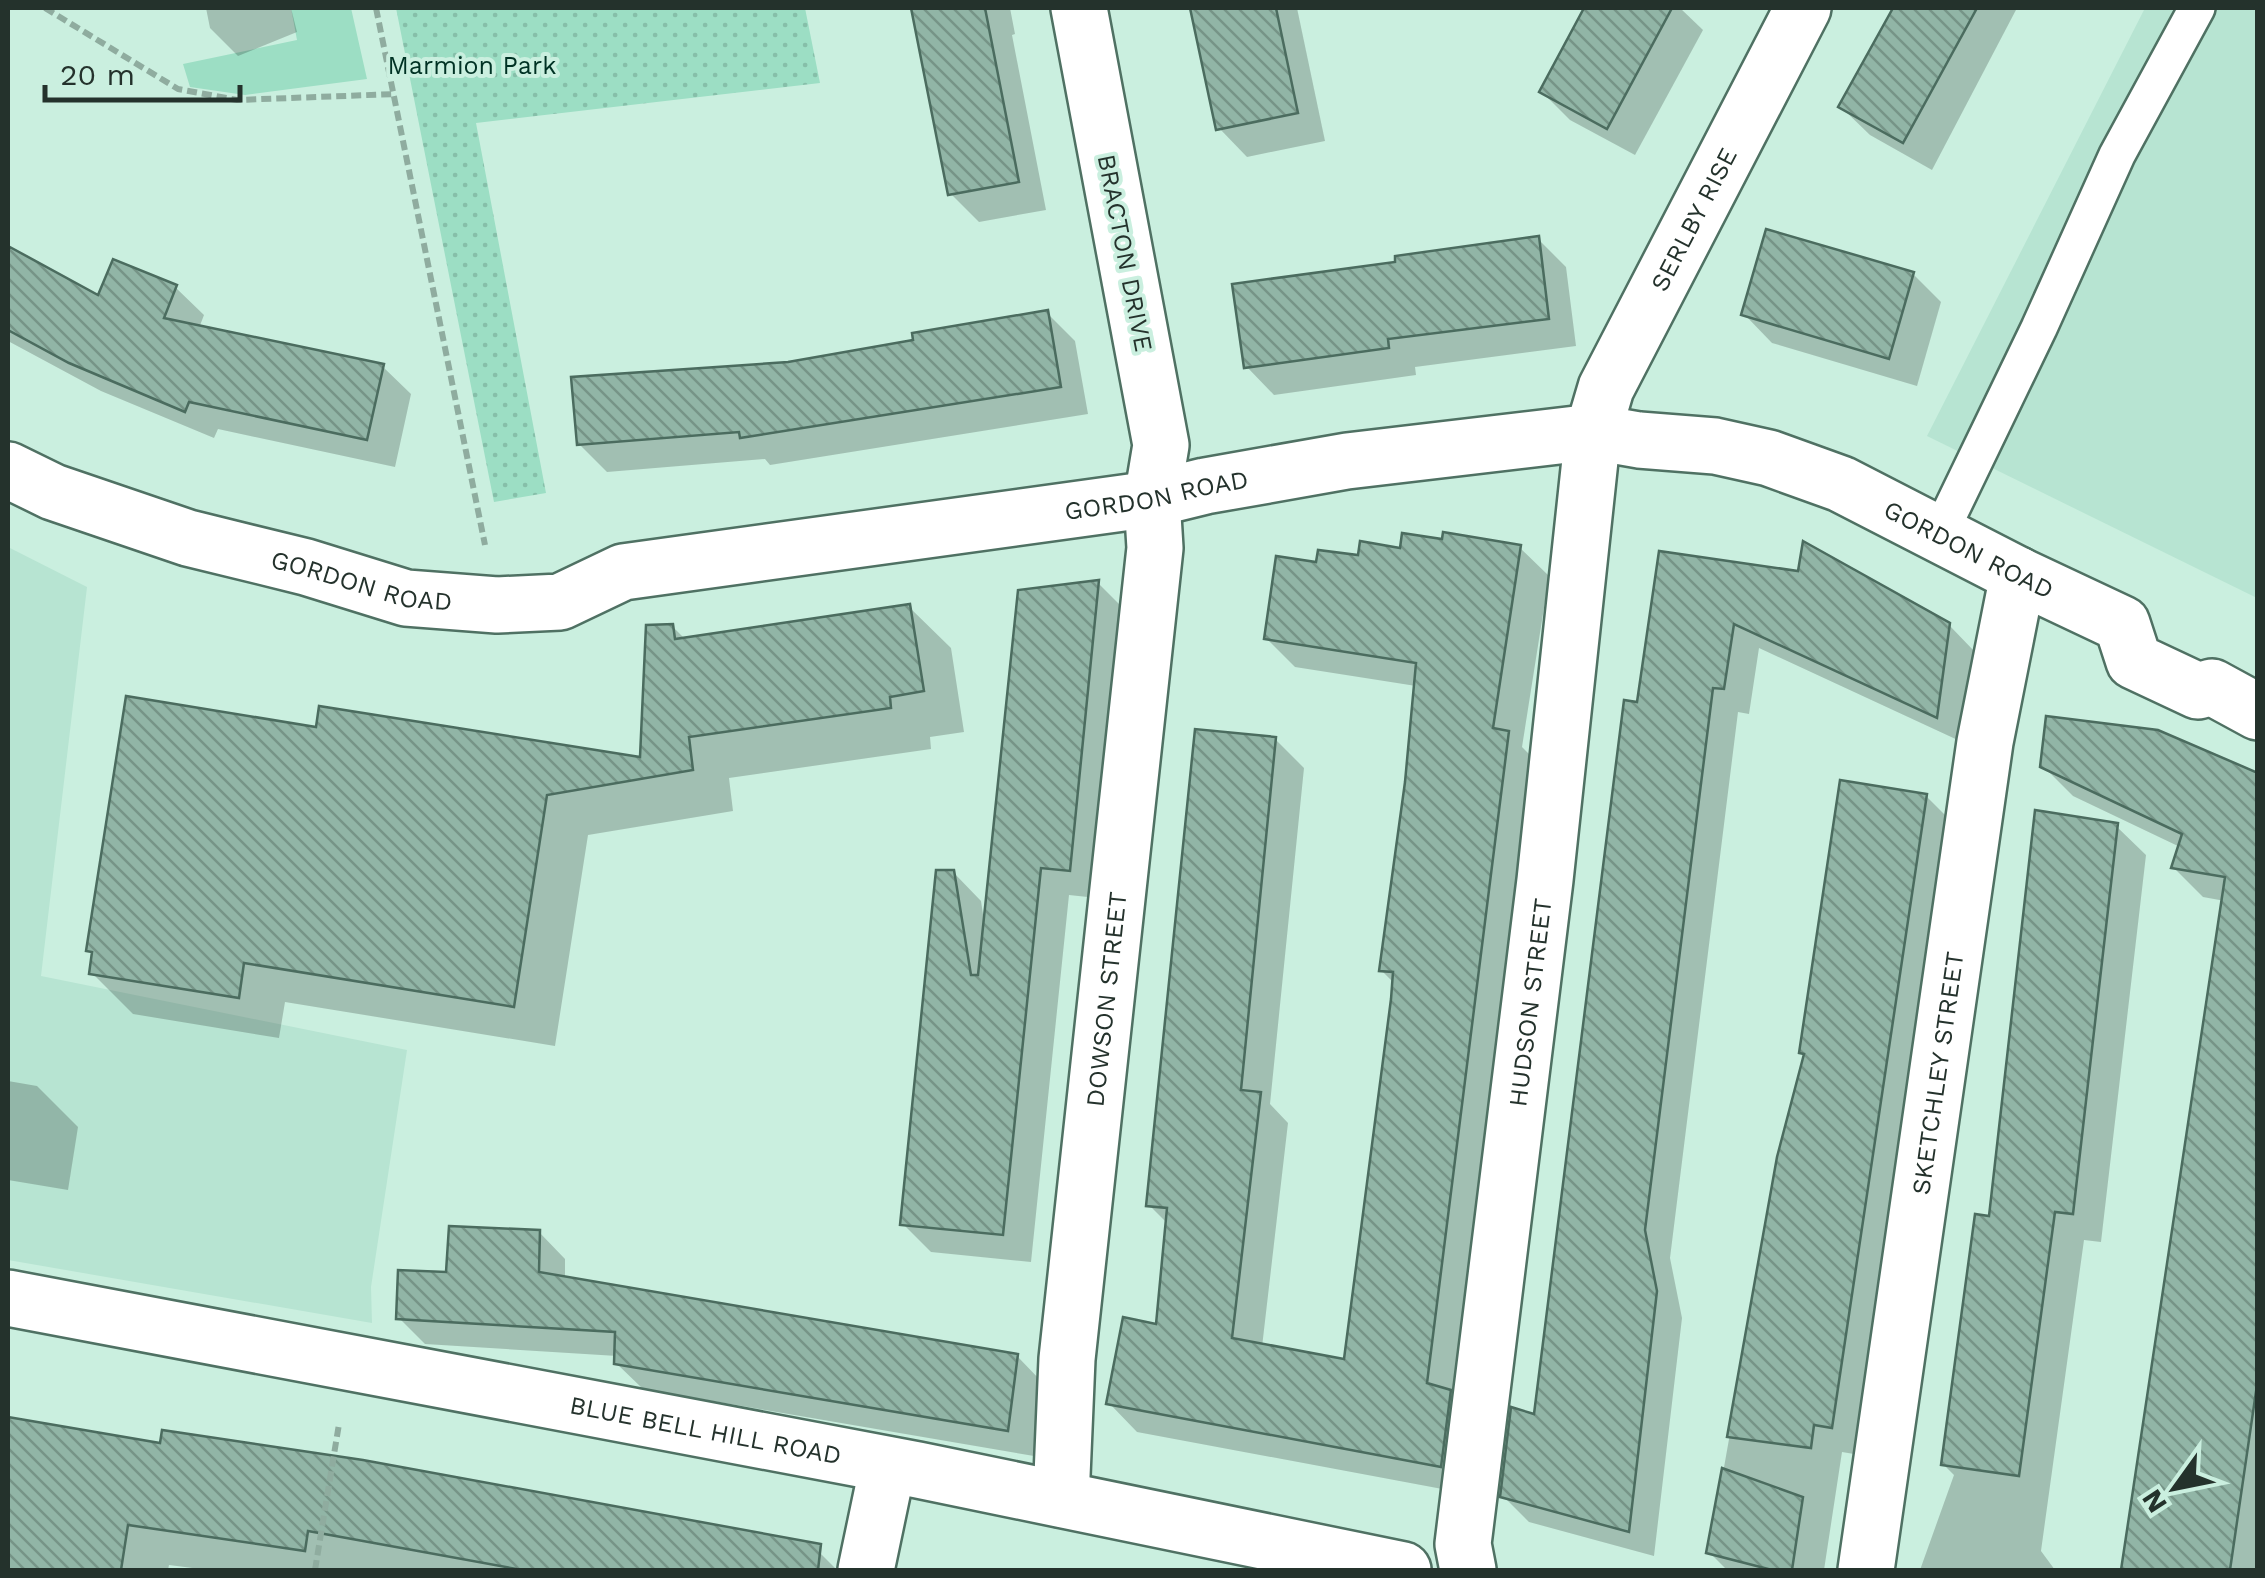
<svg xmlns="http://www.w3.org/2000/svg" width="2265" height="1578" font-family="'Work Sans',sans-serif">
	<style>
		.built { fill: #b7e4d2 }
		.green { fill: #9cdec4 }
		.park { fill: url(#park-dots) }
		.shadow { fill: #0003 }
		.building { fill: url(#building-back-hatch); stroke: #4b6c5f; stroke-width: 2.5 }
		.lines { fill: none; stroke-linecap: round; stroke-linejoin: round }
		.lane-casing { stroke: #4f7163; stroke-width: 40 }
		.street-casing { stroke: #4f7163; stroke-width: 60 }
		.path { stroke: #8fac9f; stroke-width: 6; stroke-dasharray: 10 5; stroke-linecap: butt }
		.lane { stroke: #fff; stroke-width: 35 }
		.street { stroke: #fff; stroke-width: 55 }
		.labels { text-anchor: middle; dominant-baseline: central; stroke-width: 8; stroke-linejoin: round; paint-order: stroke }
		.park-label { font-size: 25px; fill: #003224; stroke: #caefdf }
		.street-label { font-size: 25px; fill: #24322c; stroke: #caefdf }
	</style>
	<defs>
		<pattern id="park-dots" width="8" height="8" patternUnits="userSpaceOnUse" patternTransform="scale(2.5)"><rect width="8" height="8" fill="#9cdec4"/><path d="M2 2h.1M6 6h.1" fill="none" stroke="#86bfa9" stroke-width="1.8" stroke-linecap="round"/></pattern>
		<pattern id="building-back-hatch" width="6" height="6" patternUnits="userSpaceOnUse" patternTransform="scale(2.5)"><rect width="6" height="6" fill="#91b5a6"/><path d="M-1 5l2 2M0 0l6 6M5-1l2 2" fill="none" stroke="#769487"/></pattern>
	</defs>
	<rect width="100%" height="100%" fill="#caefdf"/>
	<g class="built">
		<path d="M2145,8H2257V598L1927,436Z"/>
		<path d="M8,547L87,587L41,976L407,1050L371,1287L372,1323L8,1260Z"/>
	</g>
	<path class="green" d="M291,8H351L367,79L245,95L190,87L183,64L297,40Z"/>
	<path class="park" d="M396,8H805L820,83L476,123L546,493L494,502Z"/>
	<g class="shadow">
		<path d="M206,8H291L297,32L238,56L210,28Z"/>
		<path d="M911,8H1010L1015,34L1012,35L1046,210L979,222L951,194Z"/>
		<path d="M1194,8H1297L1325,141L1247,157L1219,128Z"/>
		<path d="M1587,8H1680L1703,30L1635,155L1570,120L1542,92Z"/>
		<path d="M1896,8H2017L1932,170L1870,135L1841,107Z"/>
		<path d="M1538,239L1566,267L1576,346L1415,367L1416,375L1274,395L1246,366L1398,264Z"/>
		<path d="M8,249L99,298L175,287L204,315L199,328L382,366L411,394L395,467L218,429L214,438L101,391L8,341Z"/>
		<path d="M1913,274L1941,302L1917,386L1772,343L1744,314Z"/>
		<path d="M1047,313L1075,341L1088,414L770,465L765,459L607,472L579,444L788,364L916,342Z"/>
		<path d="M1520,548L1549,576L1522,747L1536,761L1469,1494L1137,1432L1109,1403L1158,1327L1168,1224L1149,1205L1275,739L1304,768L1270,1104L1288,1123L1262,1347L1346,1362L1395,984L1381,970L1408,782L1416,686L1295,667L1267,639L1319,565L1402,551Z"/>
		<path d="M1661,554L1800,574L1949,625L1975,652L1962,742L1759,648L1749,714L1738,712L1670,1258L1682,1318L1654,1556L1529,1522L1503,1496L1536,1417Z"/>
		<path d="M1098,583L1126,611L1097,898L1069,895L1031,1262L931,1252L903,1224L953,872L981,901L984,921Z"/>
		<path d="M909,607L951,648L964,732L930,737L931,749L729,778L733,811L588,835L555,1046L285,1002L279,1038L133,1014L92,973L94,955L89,950L318,730L643,760L672,626L686,640Z"/>
		<path d="M2043,766L2258,778V1570H2124L2225,901L2203,897L2174,868L2180,847L2073,796Z"/>
		<path d="M1926,796L1954,824L1860,1455L1842,1452L1824,1570H1727L1709,1552L1779,1157L1806,1056L1802,1052Z"/>
		<path d="M2116,826L2146,855L2101,1242L2084,1240L2041,1551L2055,1570H1920L1954,1475L1943,1464L1991,1219Z"/>
		<path d="M8,1081L37,1086L78,1127L68,1190L8,1180Z"/>
		<path d="M539,1232L565,1259V1279L1017,1356L1043,1383L1034,1456L643,1389L616,1363L617,1356L425,1344L399,1318L449,1274Z"/>
		<path d="M8,1419L812,1545L837,1570H208L169,1565L168,1570H8Z"/>
	</g>
	<g class="building">
		<path d="M911,8H985L1019,182L948,195Z"/>
		<path d="M1190,8H1276L1298,113L1216,130Z"/>
		<path d="M1584,8H1672L1607,129L1539,92Z"/>
		<path d="M1893,8H1977L1903,143L1838,107Z"/>
		<path d="M1766,229L1914,272L1889,359L1741,315Z"/>
		<path d="M1539,236L1549,319L1388,339L1389,348L1244,368L1232,284L1395,262V256Z"/>
		<path d="M8,246L98,295L113,259L177,285L164,318L384,364L367,440L189,402L185,412L69,363L8,330Z"/>
		<path d="M1048,310L1061,387L740,438L739,432L577,445L571,377L788,362L913,340L912,333Z"/>
		<path d="M1443,532L1521,545L1493,728L1509,731L1427,1383L1451,1390L1441,1467L1106,1404L1123,1317L1156,1324L1167,1208L1146,1206L1195,729L1276,737L1241,1090L1261,1092L1232,1338L1344,1359L1391,999L1393,972L1379,971L1405,782L1416,663L1264,639L1276,556L1316,562L1318,550L1358,555L1360,541L1400,548L1402,533L1442,539Z"/>
		<path d="M1803,541L1950,623L1937,718L1734,624L1724,689L1713,688L1645,1230L1657,1291L1629,1532L1500,1497L1511,1407L1534,1414L1624,700L1637,702L1659,551L1798,571Z"/>
		<path d="M1099,580L1070,871L1041,868L1003,1235L900,1225L936,870H954L971,975H978L1018,590Z"/>
		<path d="M910,604L924,691L890,697L891,708L689,737L693,770L547,795L514,1007L244,963L239,998L89,974L92,952L86,951L126,696L316,727L319,706L640,757L646,625L673,624L675,639Z"/>
		<path d="M2046,716L2158,730L2258,773V1378L2230,1570H2121L2225,877L2171,868L2182,834L2040,767Z"/>
		<path d="M1840,780L1927,794L1832,1428L1814,1425L1811,1448L1727,1437L1777,1157L1804,1054L1799,1053Z"/>
		<path d="M2035,810L2118,823L2073,1214L2055,1212L2019,1476L1941,1465L1975,1214L1989,1216Z"/>
		<path d="M449,1226L540,1230L539,1272L1018,1354L1008,1431L614,1364L615,1332L396,1319L398,1270L446,1272Z"/>
		<path d="M8,1417L160,1443L162,1430L363,1460L821,1544L818,1570H522L308,1531L305,1551L128,1525L121,1570H8Z"/>
		<path d="M1722,1468L1803,1497L1792,1570H1772L1706,1553Z"/>
	</g>
	<g class="lines">
		<g class="lane-casing">
			<path id="lane" d="M1939,535L2039,328L2117,155L2197,8"/>
		</g>
		<g class="street-casing">
			<g id="street">
				<path id="s1" d="M8,470L53,492L188,538L306,567L406,598L497,605L560,602L623,572L1152,499L1205,486L1347,461L1593,432L1639,440L1715,446L1769,458L1841,484L2018,575L2122,624L2134,661L2198,691L2212,687L2258,712"/>
				<path id="s2" d="M8,1298L918,1470L1403,1570"/>
				<path id="s3" d="M1061,1499L1067,1359L1155,548L1152,499L1161,445L1079,8"/>
				<path d="M866,1570L888,1465"/>
				<path id="s4" d="M1468,1570L1463,1544L1545,880L1593,432L1606,388L1803,8"/>
				<path id="s5" d="M1866,1570L1985,742L2018,575"/>
			</g>
		</g>
		<g class="path">
			<path d="M45,8L178,89L237,100L396,94"/>
			<path d="M376,8L485,545"/>
			<path d="M315,1570L339,1424"/>
		</g>
		<use href="#lane" class="lane"/>
		<use href="#street" class="street"/>
	</g>
	<g class="labels">
		<g class="park-label">
			<text x="472" y="65">Marmion Park</text>
		</g>
		<g class="street-label">
			<text stroke="none"><textPath href="#s4" startOffset="1382">SERLBY RISE</textPath></text>
			<text transform="translate(1125 253) rotate(79)">BRACTON DRIVE</text>
			<text stroke="none"><textPath href="#s1" startOffset="1182">GORDON ROAD</textPath></text>
			<text stroke="none"><textPath href="#s1" startOffset="2022">GORDON ROAD</textPath></text>
			<text stroke="none"><textPath href="#s1" startOffset="372">GORDON ROAD</textPath></text>
			<text stroke="none"><textPath href="#s3" startOffset="502">DOWSON STREET</textPath></text>
			<text stroke="none"><textPath href="#s4" startOffset="572">HUDSON STREET</textPath></text>
			<text stroke="none"><textPath href="#s5" startOffset="502">SKETCHLEY STREET</textPath></text>
			<text stroke="none"><textPath href="#s2" startOffset="710">BLUE BELL HILL ROAD</textPath></text>
		</g>
	</g>
	<rect width="2265" height="1578" fill="none" stroke="#24322c" stroke-width="20"/>
	<g transform="translate(2175 1488) rotate(237)" stroke="#caefdf" stroke-width="8" paint-order="stroke">
	<path d="M0-8L18 38L0 25L-18 38Z" fill="#24322c"/>
	<text y="-15" font-size="28" font-weight="bold" text-anchor="middle" fill="#24322c">N</text>
	</g>
	<path d="M45 85v15h195v-15" fill="none" stroke="#24322c" stroke-width="5"/>
	<text x="60" y="85" font-size="30" fill="#24322c" stroke="#caefdf" stroke-width="8" paint-order="stroke">20 m</text>
</svg>
